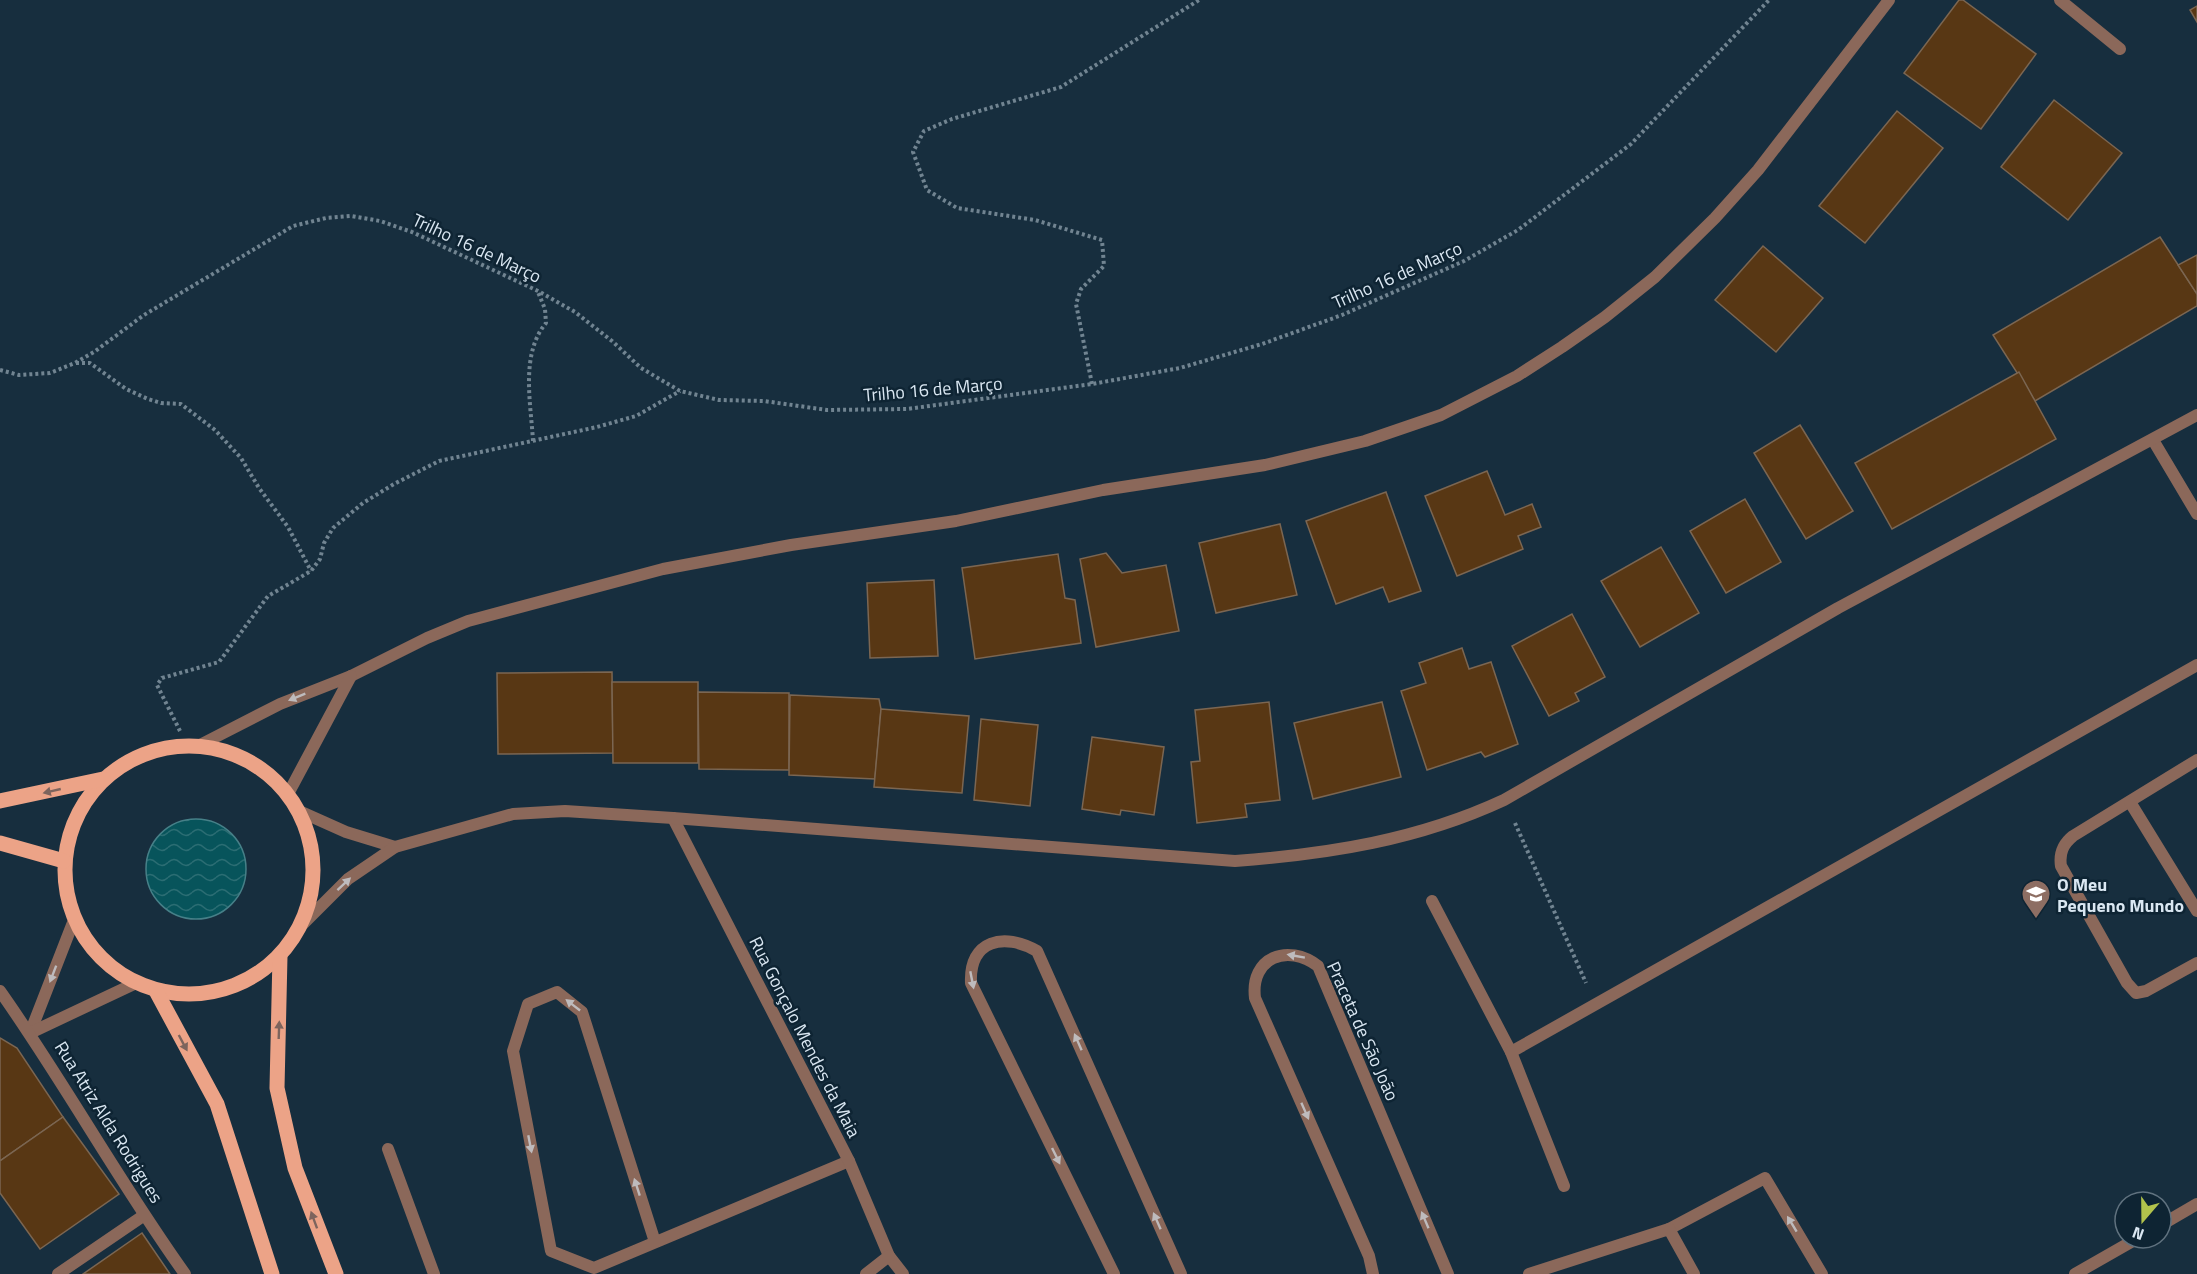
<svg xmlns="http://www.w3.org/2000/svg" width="2197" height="1274" font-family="'Titillium Web',sans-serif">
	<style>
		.water { fill: url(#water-waves); stroke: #468088; stroke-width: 1.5 }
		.building { fill: #583714; stroke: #7b6652; stroke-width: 1.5 }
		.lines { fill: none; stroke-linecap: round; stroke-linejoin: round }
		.path { stroke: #718491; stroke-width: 4; stroke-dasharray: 3 3; stroke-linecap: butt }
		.lane { stroke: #8b685a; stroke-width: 12 }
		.street { stroke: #8b685a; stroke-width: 12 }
		.primary { stroke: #eca387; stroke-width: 15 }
		.oneway { fill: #bebbbd }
		.oneway2 { fill: #7d645d }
		.labels { text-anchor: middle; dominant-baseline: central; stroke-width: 5; stroke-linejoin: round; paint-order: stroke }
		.street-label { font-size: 18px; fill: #dae7f2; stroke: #0e2433 }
		.poi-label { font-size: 18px; font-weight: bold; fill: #dae7f2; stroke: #0e2433; text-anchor: start }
	</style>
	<defs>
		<pattern id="water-waves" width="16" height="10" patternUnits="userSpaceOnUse" patternTransform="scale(1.5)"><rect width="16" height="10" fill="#07545b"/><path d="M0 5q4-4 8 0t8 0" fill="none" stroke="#2b6d73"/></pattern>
	</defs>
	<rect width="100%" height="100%" fill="#172e3e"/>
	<circle class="water" cx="196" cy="869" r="50"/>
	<g class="building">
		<path d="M1959,0H1963L2036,54L1981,129L1904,73Z"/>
		<path d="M2197,6V22L2190,10Z"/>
		<path d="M2054,100L2122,153L2068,220L2001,167Z"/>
		<path d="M1897,111L1943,148L1865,243L1819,206Z"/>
		<path d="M2160,237L2197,294V306L2035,401L1993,335Z"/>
		<path d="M1763,246L1823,298L1776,352L1715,300Z"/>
		<path d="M2197,255V294L2178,265Z"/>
		<path d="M2019,372L2056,439L1892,529L1855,463Z"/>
		<path d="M1800,425L1853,511L1806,539L1754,453Z"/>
		<path d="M1487,471L1505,515L1532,504L1541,527L1518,536L1523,549L1457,576L1425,496Z"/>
		<path d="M1386,492L1421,591L1389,602L1383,587L1336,604L1306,521Z"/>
		<path d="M1745,499L1781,562L1726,593L1690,531Z"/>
		<path d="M1280,524L1297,595L1216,613L1199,543Z"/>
		<path d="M1661,547L1699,613L1640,647L1601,581Z"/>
		<path d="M1106,553L1122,573L1166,565L1179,631L1096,647L1080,559Z"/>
		<path d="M1058,554L1065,598L1075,600L1081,643L975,659L962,568Z"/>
		<path d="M934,580L938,656L870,658L867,583Z"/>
		<path d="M1572,614L1605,677L1575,693L1579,701L1549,716L1512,646Z"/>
		<path d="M1462,648L1469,669L1491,662L1518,744L1485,757L1481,752L1427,770L1401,691L1426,683L1419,663Z"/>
		<path d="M612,672L613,753L498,754L497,673Z"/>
		<path d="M612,682H698V763H613Z"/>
		<path d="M698,692L789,693V770L699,769Z"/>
		<path d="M790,695L879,699L881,709L875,779L789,775Z"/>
		<path d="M1269,702L1280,800L1245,804L1247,817L1197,823L1191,762L1200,761L1195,710Z"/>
		<path d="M1382,702L1401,777L1313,799L1294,723Z"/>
		<path d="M881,709L969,716L962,793L874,787Z"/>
		<path d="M981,719L1038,725L1030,806L974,800Z"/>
		<path d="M1092,737L1164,747L1154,815L1121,810L1120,815L1082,809Z"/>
		<path d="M0,1038L17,1048L63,1117L0,1161Z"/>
		<path d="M63,1117L119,1194L40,1249L0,1193V1161Z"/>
		<path d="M142,1233L170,1274H83Z"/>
	</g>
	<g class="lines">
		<g class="path">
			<path d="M76,363H90L126,389L148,399L161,403L181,404L215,430L241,458L259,488L288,527L311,571"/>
			<path d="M0,370L19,375L50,373L75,363L94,352L144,315L293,226L326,218L351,216L380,221L412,232L538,291L575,312L612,341L641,368L680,391L719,400L764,401L827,410L907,409L1092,384L1180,368L1262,344L1342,315L1464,261L1518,230L1631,144L1769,0"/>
			<path d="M1092,384L1076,304L1081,289L1104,266L1102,240L1035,220L957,208L927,190L913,152L924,131L952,119L1061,87L1199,0"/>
			<path d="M533,441C531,404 520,354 546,323L545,309L538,292"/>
			<path d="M180,731L157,685L162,678L219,662L268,596L311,571L320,559L324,543L333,528L363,503L394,484L439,461L597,427L636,416L680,391"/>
			<path d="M1515,823L1586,983"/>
		</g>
		<g class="lane">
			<path d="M30,1033L74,920"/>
			<path d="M30,1033L136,983"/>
			<path d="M655,1242L582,1012L557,992L528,1004L513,1051L551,1251L594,1268L849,1161"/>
			<path d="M58,1274L143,1216"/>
			<path d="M1114,1274L971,983C969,940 1004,932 1037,951L1181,1274"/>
		</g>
		<g class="street">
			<path d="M2060,0L2120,49"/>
			<path d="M2153,440L2197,514"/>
			<path d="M198,746L280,704L351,676L427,638L468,621L663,569L791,545L956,521L1103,490L1265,465L1365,441L1441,415L1517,376L1562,347L1605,317L1655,277L1715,218L1758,170L1889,0"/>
			<path d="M2197,760L2073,836C2063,844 2059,853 2061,866L2127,983L2136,993L2146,991L2197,963"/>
			<path d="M288,794L351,676"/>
			<path d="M2130,802L2197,911"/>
			<path d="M299,811L346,832L395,847"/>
			<path d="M673,818L849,1161L889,1256L903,1274"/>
			<path d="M1432,901L1511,1052"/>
			<path d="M302,925L348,879L395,847L513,814L565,811L673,818L1235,861C1329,854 1418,840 1504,800L1838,608L2197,415"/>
			<path d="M0,991C65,1083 119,1182 185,1274"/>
			<path d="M388,1149L434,1274"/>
			<path d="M1564,1186L1511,1052L2197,665"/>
			<path d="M2161,1225L2197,1204"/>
			<path d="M1669,1229L1765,1178L1822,1274"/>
			<path d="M866,1274L889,1256"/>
			<path d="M1373,1274L1369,1256L1255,998C1250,957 1288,943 1318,966L1448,1274"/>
			<path d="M1529,1274L1669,1229L1694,1274"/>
			<path d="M2075,1274L2138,1238"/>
		</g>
		<g class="primary">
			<circle cx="189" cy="870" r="124"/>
			<path d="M0,801L103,779"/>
			<path d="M0,843L64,861"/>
			<path d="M280,956L277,1088L295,1168L336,1274"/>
			<path d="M156,991L217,1104L272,1274"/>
		</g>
	</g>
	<defs><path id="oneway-solid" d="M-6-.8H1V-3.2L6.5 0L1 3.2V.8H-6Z" transform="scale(1.5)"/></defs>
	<g class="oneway">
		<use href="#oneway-solid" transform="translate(297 697) rotate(158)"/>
		<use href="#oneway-solid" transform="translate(344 884) rotate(-43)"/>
		<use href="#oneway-solid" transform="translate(1296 956) rotate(-170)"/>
		<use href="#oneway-solid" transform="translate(53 974) rotate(111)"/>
		<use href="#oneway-solid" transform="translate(972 980) rotate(79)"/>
		<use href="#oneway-solid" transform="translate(573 1005) rotate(-142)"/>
		<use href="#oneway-solid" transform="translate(1078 1042) rotate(-114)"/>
		<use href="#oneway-solid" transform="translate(1305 1111) rotate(66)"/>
		<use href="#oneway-solid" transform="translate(530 1144) rotate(79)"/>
		<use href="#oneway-solid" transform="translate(1056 1156) rotate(64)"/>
		<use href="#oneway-solid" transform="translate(637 1187) rotate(-108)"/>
		<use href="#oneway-solid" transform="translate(1425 1220) rotate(-113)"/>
		<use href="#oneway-solid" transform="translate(1157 1221) rotate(-114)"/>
		<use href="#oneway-solid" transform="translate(1792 1224) rotate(-121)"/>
	</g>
	<g class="oneway2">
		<use href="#oneway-solid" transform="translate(52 791) rotate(167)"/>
		<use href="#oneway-solid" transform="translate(279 1030) rotate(-88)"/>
		<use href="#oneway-solid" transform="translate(183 1043) rotate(62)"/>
		<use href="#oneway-solid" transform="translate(314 1220) rotate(-110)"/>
	</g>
	<defs>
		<g id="school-pin" transform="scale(1.5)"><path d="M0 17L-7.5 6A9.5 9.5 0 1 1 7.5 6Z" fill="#8d6e63" stroke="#0e2433"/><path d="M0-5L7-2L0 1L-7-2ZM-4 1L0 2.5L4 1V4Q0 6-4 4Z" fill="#fff"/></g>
	</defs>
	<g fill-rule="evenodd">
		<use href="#school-pin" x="2036" y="894"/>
	</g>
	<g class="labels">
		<g class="street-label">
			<text transform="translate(477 248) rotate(25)">Trilho 16 de Março</text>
			<text transform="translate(1397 275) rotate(-24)">Trilho 16 de Março</text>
			<text transform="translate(933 389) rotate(-5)">Trilho 16 de Março</text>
			<text transform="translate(1363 1031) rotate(66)">Praceta de São João</text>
			<text transform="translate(805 1037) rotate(63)">Rua Gonçalo Mendes da Maia</text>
			<text transform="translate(109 1122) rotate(58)">Rua Atriz Alda Rodrigues</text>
		</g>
		<g class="poi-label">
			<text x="2057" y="884">O Meu<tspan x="2057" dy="21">Pequeno Mundo</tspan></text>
		</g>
	</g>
	<g transform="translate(2143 1220) rotate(200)"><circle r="28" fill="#0e2433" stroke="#60727f" stroke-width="1.5"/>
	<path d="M0-4.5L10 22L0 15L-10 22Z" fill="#b2c34c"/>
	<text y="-9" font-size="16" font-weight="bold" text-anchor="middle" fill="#dae7f2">N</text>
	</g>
</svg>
